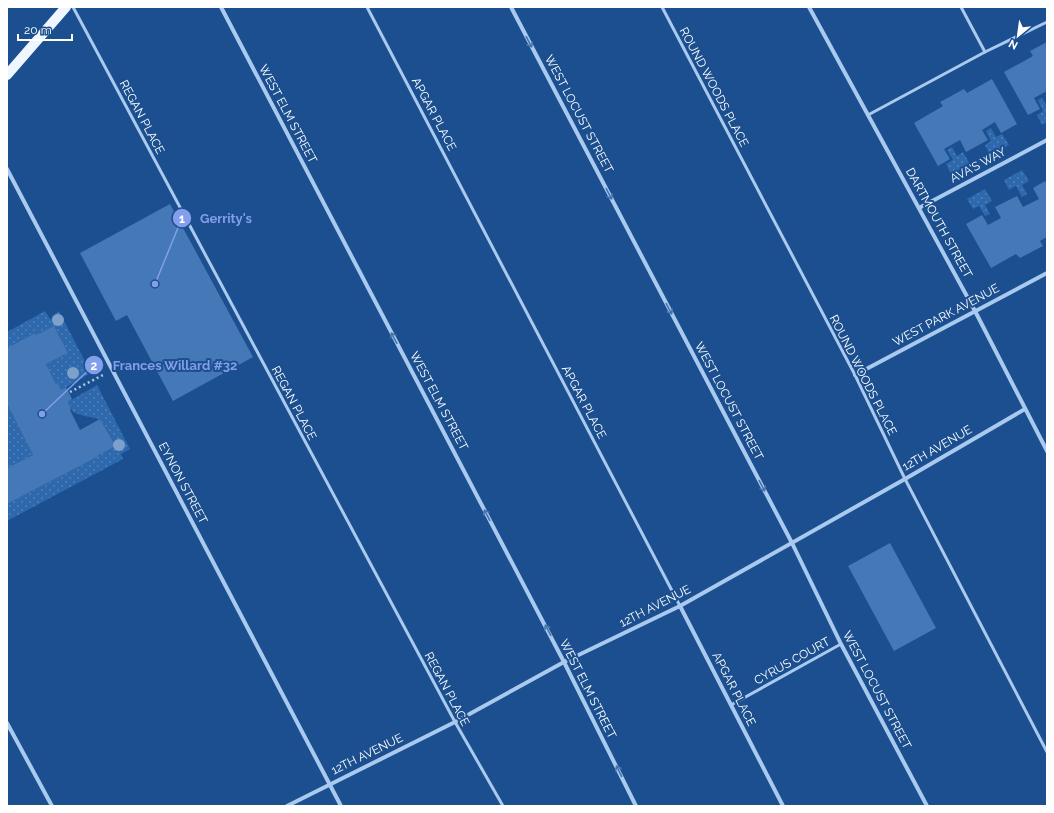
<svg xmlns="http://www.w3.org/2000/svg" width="1054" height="813" font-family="Raleway,sans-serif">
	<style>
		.grass { fill: url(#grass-dots) }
		.building { fill: #4478b7 }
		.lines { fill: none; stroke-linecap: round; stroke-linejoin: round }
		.path { stroke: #a9c9ee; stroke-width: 2.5; stroke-dasharray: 2 3; stroke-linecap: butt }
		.service { stroke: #a9c9ee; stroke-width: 3 }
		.minor { stroke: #a9c9ee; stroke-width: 4 }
		.primary { stroke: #f0f6ff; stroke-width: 10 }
		.tree { fill: #7ea0ca }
		.oneway { stroke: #4674ac }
		.labels { text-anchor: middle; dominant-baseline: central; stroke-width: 4; stroke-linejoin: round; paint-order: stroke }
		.street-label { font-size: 12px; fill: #fff; stroke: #1b4f8f }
		.leader { fill: none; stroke: #839eea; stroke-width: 1.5 }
		.callout-dot { fill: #839eea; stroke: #1b4f8f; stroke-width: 1.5 }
		.mark-label { font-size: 12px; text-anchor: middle; font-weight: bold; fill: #fff }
		.callout-label { font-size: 13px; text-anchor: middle; font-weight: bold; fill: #839eea; stroke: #1b4f8f; stroke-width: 4; stroke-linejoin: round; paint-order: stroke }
	</style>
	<defs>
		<pattern id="grass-dots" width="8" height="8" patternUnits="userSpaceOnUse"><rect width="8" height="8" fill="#2e69ad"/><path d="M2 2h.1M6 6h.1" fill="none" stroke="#4d80b9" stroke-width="1.8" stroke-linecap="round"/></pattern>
	</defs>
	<rect width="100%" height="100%" fill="#1b4f8f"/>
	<g class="grass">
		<path d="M1042,98L1047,106V122L1042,125L1037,115L1043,111L1038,100Z"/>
		<path d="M991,128L996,137L1002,134L1009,145L990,155L985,145L991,141L986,131Z"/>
		<path d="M952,147L957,156L963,152L970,164L951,174L946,164L953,160L947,150Z"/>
		<path d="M1022,170L1029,181L1022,185L1027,194L1022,197L1016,186L1009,190L1004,180Z"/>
		<path d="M985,189L992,201L985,205L990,214L985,216L979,206L973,209L967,199Z"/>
		<path d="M45,311L51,320L52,316L59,311L91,373L61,390L58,384H56L46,364L68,353L54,326L36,335L35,333L7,348V332Z"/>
		<path d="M97,385L130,449L121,454L119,450L123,459L7,521V504L99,456L98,455L116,445L100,419L84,416L73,412L68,402Z"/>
		<path d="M7,404L33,455L7,468Z"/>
	</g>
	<g class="building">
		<path d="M1047,42V91L1034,98L1040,109L1028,115L1004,72L1033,56L1030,51Z"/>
		<path d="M992,79L1017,124L1001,133L995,122L982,130L988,140L966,152L960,140L944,149L950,159L938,166L914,123L943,106L940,102L964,89L967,93Z"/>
		<path d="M1045,181L1047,184V237L1040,241L1043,246L1020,258L1016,254L991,268L966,224L982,215L988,225L1001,218L995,207L1017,196L1023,207L1039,199L1033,188Z"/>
		<path d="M170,204L253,357L173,401L127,315L116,321L80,253Z"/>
		<path d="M54,326L68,353L46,364L56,384L58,383L61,390L66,387L72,399L68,402L71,409L70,410L80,430L100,419L116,446L98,455L99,456L7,504V468L33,455L7,404V348L35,333L36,335Z"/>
		<path d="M890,543L936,628L894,651L848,566Z"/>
	</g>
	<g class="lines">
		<path class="path" d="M70,392L103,375"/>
		<g class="service">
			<path d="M73,7L455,722L503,806"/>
			<path d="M367,7L680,606"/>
			<path d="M662,7L855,375L905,479L1047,752"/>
			<path d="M961,7L985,52L1047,22"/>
			<path d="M868,115L985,52"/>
			<path d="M731,705L841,644"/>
		</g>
		<g class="minor">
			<path d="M221,7L564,662L636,806"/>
			<path d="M511,7L792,543L841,644L927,806"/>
			<path d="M809,7L975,311L1047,451"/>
			<path d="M7,169L341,806"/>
			<path d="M919,208L1047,140"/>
			<path d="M855,375L1047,273"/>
			<path d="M680,606L783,806"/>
			<path d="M7,723L52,806"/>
			<path d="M287,806L455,722L564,662L680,606L905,479L1025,409"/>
		</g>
		<path class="primary" d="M7,75L66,7"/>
	</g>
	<g class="tree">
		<circle cx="58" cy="320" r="6"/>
		<circle cx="73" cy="373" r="6"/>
		<circle cx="119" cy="445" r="6"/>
	</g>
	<defs><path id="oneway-shaft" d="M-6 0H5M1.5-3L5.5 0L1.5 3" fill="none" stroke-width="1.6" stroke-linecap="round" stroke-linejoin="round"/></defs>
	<g class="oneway">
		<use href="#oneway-shaft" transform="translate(529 42) rotate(62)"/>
		<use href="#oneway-shaft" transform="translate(609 194) rotate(62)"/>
		<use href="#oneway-shaft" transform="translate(669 309) rotate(62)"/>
		<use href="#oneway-shaft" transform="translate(394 338) rotate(-118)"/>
		<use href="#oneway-shaft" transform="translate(762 486) rotate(62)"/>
		<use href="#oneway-shaft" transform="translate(487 515) rotate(-118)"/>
		<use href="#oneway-shaft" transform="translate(548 630) rotate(-118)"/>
		<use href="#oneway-shaft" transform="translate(619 771) rotate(-116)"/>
	</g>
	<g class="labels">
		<g class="street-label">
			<text transform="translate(714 87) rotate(62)">ROUND WOODS PLACE</text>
			<text transform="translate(288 114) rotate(62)">WEST ELM STREET</text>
			<text transform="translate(434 114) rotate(62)">APGAR PLACE</text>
			<text transform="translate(579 114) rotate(62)">WEST LOCUST STREET</text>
			<text transform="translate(142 117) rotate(62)">REGAN PLACE</text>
			<text transform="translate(978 165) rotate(-28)">AVA'S WAY</text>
			<text transform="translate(939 223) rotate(61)">DARTMOUTH STREET</text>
			<text transform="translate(946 315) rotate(-28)">WEST PARK AVENUE</text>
			<text transform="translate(863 375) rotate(63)">ROUND WOODS PLACE</text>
			<text transform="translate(439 401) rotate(62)">WEST ELM STREET</text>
			<text transform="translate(729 401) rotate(62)">WEST LOCUST STREET</text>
			<text transform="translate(584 402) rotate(62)">APGAR PLACE</text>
			<text transform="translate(294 403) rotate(62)">REGAN PLACE</text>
			<text transform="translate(937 448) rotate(-30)">12TH AVENUE</text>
			<text transform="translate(183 483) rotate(62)">EYNON STREET</text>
			<text transform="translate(655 606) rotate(-27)">12TH AVENUE</text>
			<text transform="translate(792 661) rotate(-29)">CYRUS COURT</text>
			<text transform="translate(447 689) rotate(62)">REGAN PLACE</text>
			<text transform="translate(588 689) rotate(63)">WEST ELM STREET</text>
			<text transform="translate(734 689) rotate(63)">APGAR PLACE</text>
			<text transform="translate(877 690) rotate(62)">WEST LOCUST STREET</text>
			<text transform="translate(367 754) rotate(-26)">12TH AVENUE</text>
		</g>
	</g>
	<path class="leader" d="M155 284L182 218M42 414L94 365"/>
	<g class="callout-dot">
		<circle cx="155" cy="284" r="4"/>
		<circle cx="42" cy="414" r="4"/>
		<circle cx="182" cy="218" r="10"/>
		<circle cx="94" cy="365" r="10"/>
	</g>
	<g class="mark-label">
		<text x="182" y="223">1</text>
		<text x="94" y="370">2</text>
	</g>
	<g class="callout-label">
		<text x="226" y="223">Gerrity's</text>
		<text x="175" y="370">Frances Willard #32</text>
	</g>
	<rect width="1054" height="813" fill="none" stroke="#ffffff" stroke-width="16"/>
	<g transform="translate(1018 36) rotate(209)" stroke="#1b4f8f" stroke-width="3" paint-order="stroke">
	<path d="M0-3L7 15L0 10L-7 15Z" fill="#ffffff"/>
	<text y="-6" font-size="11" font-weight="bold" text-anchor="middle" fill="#ffffff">N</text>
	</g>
	<path d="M18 34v6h54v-6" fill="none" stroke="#ffffff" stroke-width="2"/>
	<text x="24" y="34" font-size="12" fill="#ffffff" stroke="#1b4f8f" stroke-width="3" paint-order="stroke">20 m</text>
</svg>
